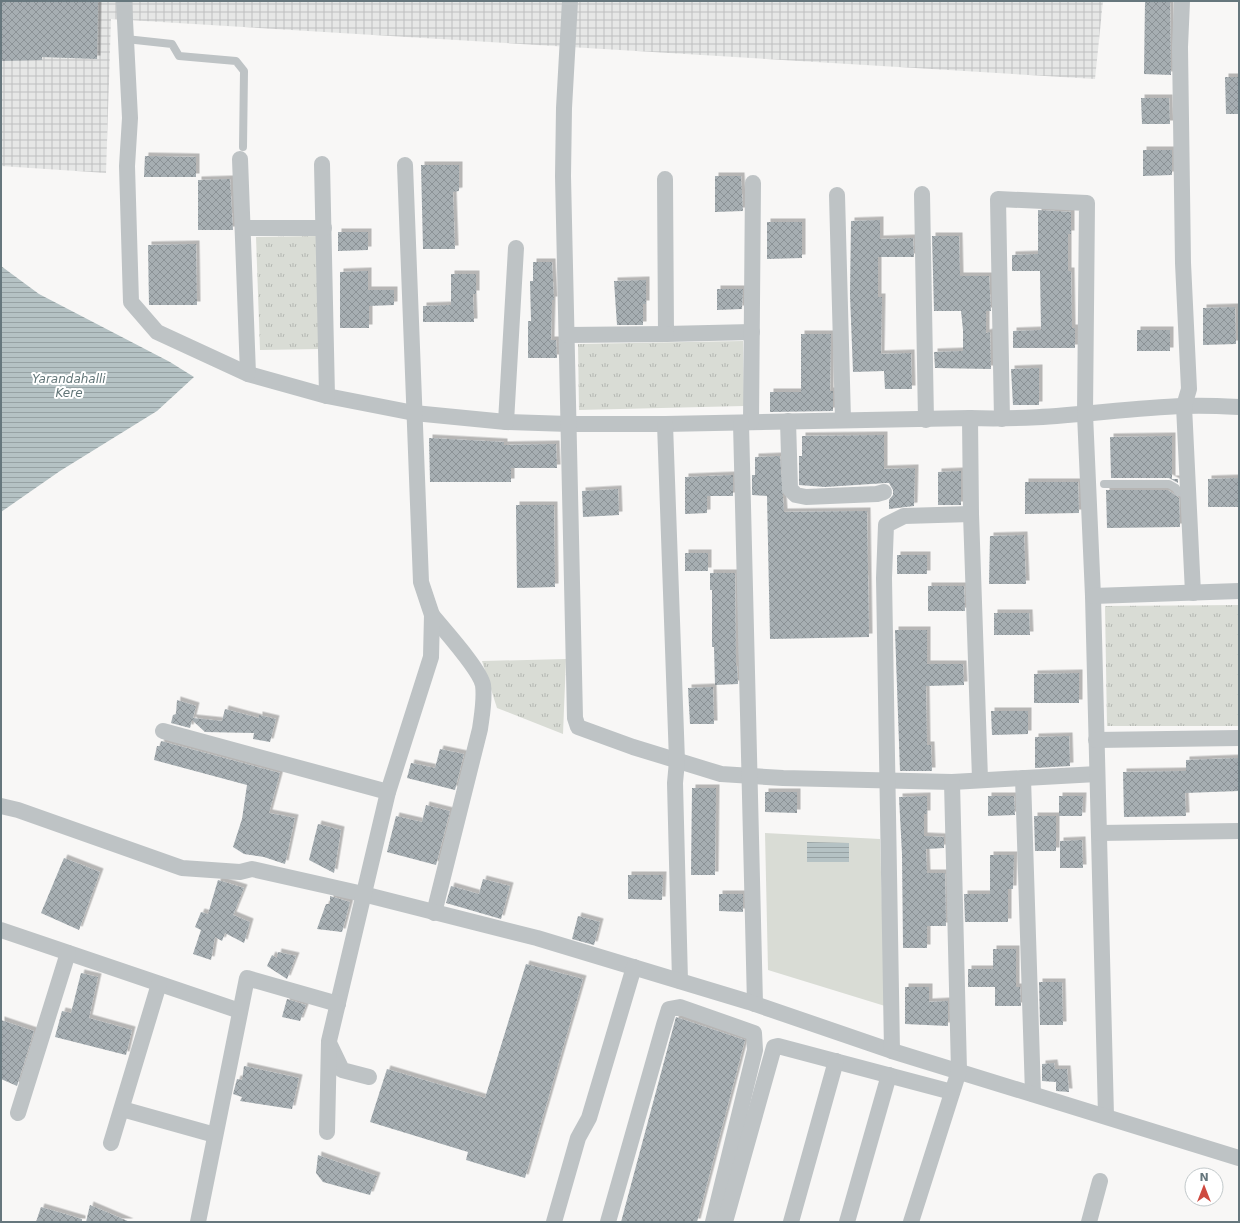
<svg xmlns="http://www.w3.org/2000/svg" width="1240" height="1223" font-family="'DejaVu Sans',sans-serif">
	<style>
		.industrial { fill: url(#industrial-grid) }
		.grass { fill: url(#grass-tufts) }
		.pitch { fill: #d9dcd5 }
		.water { fill: url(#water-rules) }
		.building { fill: url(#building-cross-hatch); filter: url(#shadow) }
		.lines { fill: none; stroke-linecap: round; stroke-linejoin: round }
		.service { stroke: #bec3c5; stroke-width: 8 }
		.minor { stroke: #bec3c5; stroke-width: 16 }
		.labels { text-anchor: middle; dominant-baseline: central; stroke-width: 4; stroke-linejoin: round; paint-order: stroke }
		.water-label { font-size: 12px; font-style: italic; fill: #617577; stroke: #fff }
	</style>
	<defs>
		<pattern id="industrial-grid" width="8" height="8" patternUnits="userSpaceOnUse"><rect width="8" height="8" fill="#e6e7e6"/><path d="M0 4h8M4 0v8" fill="none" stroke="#bec0c0"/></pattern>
		<pattern id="grass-tufts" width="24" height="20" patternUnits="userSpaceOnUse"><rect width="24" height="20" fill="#d9dcd5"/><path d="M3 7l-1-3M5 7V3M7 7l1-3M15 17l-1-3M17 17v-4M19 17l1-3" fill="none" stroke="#b4b7b2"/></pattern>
		<pattern id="water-rules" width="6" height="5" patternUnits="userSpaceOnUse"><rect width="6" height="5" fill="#b5c2c4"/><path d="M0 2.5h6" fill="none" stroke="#97a2a4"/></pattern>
		<pattern id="building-cross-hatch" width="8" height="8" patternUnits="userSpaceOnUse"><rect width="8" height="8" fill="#a6aeb2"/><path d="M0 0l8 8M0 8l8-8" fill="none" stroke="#8b9296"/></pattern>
		<filter id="shadow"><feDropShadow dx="3.5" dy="-3.5" stdDeviation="0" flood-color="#0004"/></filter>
	</defs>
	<rect width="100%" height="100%" fill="#f8f7f6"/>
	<path class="industrial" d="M1,1H1103L1095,79L111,19L106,173L1,166Z"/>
	<g class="grass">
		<path d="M318,236L321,349L260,350L256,237Z"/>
		<path d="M743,341L744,406L579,410L578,344Z"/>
		<path d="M1239,605V726H1107L1105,606Z"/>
		<path d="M566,659L563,734L497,708L482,661Z"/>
	</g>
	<path class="pitch" d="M765,833L880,839L885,1006L768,970Z"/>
	<g class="water">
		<path d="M1,266L39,294L170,362L194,377L157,411L60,471L1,512Z"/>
		<path d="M807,842L849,843V862H807Z"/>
	</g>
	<g class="building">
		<path d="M1,1H98L97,59L42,57V60L1,61Z"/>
		<path d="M1145,1H1170L1171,75L1144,74Z"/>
		<path d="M1225,77H1239V114H1226Z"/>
		<path d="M1141,98H1169L1170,124H1142Z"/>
		<path d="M1143,150H1172V175L1143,176Z"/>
		<path d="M145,156L196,157V177H144Z"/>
		<path d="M421,165H459V191L453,192L455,249H423Z"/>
		<path d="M715,176H741L743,211L715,212Z"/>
		<path d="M230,179L233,230H198V180Z"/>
		<path d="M1038,210L1071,212V234H1068V271H1071L1072,328H1075V348H1013V331L1041,330L1040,271H1012V255L1038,254Z"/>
		<path d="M880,220V239L913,238L914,257H878V297H882L881,354L911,353L912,389H885L884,371L853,372L850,295L851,221Z"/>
		<path d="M767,222H802V258L767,259Z"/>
		<path d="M338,232H368V250L338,251Z"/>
		<path d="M932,236H959L960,276H989L991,311H986V333L990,332L991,369L935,368L934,352L963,351V330L961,311H934Z"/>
		<path d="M196,244L197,305H149L148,245Z"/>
		<path d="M533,262H552L554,300H552L551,340H556L557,358H528V321H531L530,281H533Z"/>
		<path d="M368,271V290H394V305L369,306V328H340V272Z"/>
		<path d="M451,274H476V294H473L474,322H423V306L451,305Z"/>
		<path d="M646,280V304H643V325H617L614,281Z"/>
		<path d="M717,289H743L742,309L717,310Z"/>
		<path d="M1235,307L1236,344L1203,345V308Z"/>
		<rect x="1137" y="330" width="33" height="21"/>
		<path d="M801,334H831L830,391H833V411L770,412V392H801Z"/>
		<path d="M1039,368V405H1013L1011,369Z"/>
		<path d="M884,435V469L915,468L914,506L889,509V500L893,495V490L889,483H886L825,487L799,485V456H802V436Z"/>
		<path d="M1172,436V479H1178V483L1169,478H1111L1110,437Z"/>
		<path d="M429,438L504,442V445L556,444L557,468H511V482H430Z"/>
		<path d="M780,456L784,512L867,511L869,637L770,639L767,496L752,495V475H755V457Z"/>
		<path d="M961,471V505H938V472Z"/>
		<path d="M733,475V496H707V513L685,514V477Z"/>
		<path d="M1239,478V507H1208V479Z"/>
		<path d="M1025,482H1078L1079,513L1025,514Z"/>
		<path d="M618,489L619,515L583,517L582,491Z"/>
		<path d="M1106,490H1168L1179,498L1180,527L1107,528Z"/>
		<path d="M516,505H554L555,587L517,588Z"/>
		<path d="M1024,535L1026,584H989L990,536Z"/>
		<rect x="685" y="553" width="23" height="18"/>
		<rect x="897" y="555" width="30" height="19"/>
		<path d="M710,573H735L736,666H737L738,684L715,685L714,647H712V590H710Z"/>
		<path d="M928,586H964L965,611H928Z"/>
		<path d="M994,613H1029L1030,635H994Z"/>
		<path d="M895,630H927V664H963L964,685L926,686L927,745H931L932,771H900Z"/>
		<path d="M1079,673V703H1034V674Z"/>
		<path d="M713,687L714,724H690L688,688Z"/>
		<path d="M177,700L196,706L193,718L222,721L225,709L259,718V715L276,719L270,742L253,739L254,733L205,732L192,720L190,728L171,723L173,715L176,714Z"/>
		<path d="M991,711H1028V734L992,735Z"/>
		<path d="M1069,736L1070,766L1035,768V737Z"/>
		<path d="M161,741L280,773L269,813L295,818L285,864L264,857L244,854L233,847L242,819L247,785L154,760L157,746H160Z"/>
		<path d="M440,749L464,754L455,790L407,778L411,763L435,768Z"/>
		<path d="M1239,758V791L1185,793L1186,816L1124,817L1123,772L1186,771V760Z"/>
		<path d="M692,788H716L715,875H691Z"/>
		<path d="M765,792H797V813L765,812Z"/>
		<path d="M927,796V814H924V836L944,837V848L926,849L927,873H945L946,926H927V948H903L902,854L899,797Z"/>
		<path d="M988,796H1014L1015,815L988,816Z"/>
		<path d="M1059,796H1083L1082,816H1059Z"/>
		<path d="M426,805L450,811L436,865L387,852L396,816L422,822Z"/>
		<path d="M1034,816H1056V851H1035Z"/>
		<path d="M318,824L341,830L334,873L309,860Z"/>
		<path d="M1082,840L1083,868H1060V841Z"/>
		<path d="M990,855H1014L1013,889H1008V922H965L964,894H990Z"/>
		<path d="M64,858L100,872L79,930L41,913Z"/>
		<path d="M628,875H663L662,900L628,899Z"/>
		<path d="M483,879L510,886L501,919L446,903L451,886L479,894Z"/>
		<path d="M218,880L244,888L233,915L250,922L244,943L225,933L222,941L215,937L211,960L193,954L201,930L195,927L201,912L208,914Z"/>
		<path d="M719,894H743V912L719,911Z"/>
		<path d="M330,896L350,902L342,932L317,929L326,904H330Z"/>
		<path d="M578,916L600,922L594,945L572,939Z"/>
		<path d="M993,949H1016V987H1020L1021,1006H995V987H968V969H993Z"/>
		<path d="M278,952L296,956L287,979L267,966L272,955L277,958Z"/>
		<path d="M526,964L583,979L525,1178L466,1160L468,1152L370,1122L387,1069L485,1098Z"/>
		<path d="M81,973L98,977L89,1018L132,1030L126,1055L55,1037L62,1011L71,1013Z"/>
		<path d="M1039,982H1062L1063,1025H1040Z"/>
		<path d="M905,987H929V1002L948,1001V1026L905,1024Z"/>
		<path d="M287,999L306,1005L300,1021L282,1017Z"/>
		<path d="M676,1017L745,1040L697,1222H621Z"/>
		<path d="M1,1020L34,1031L17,1086L1,1079Z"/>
		<path d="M1054,1063L1055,1069H1067L1069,1092L1056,1091V1082L1042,1081V1064Z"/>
		<path d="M244,1066L299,1078L292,1109L240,1101L242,1097L233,1094L237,1079L242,1080Z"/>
		<path d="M318,1155L377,1176L370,1195L323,1182L316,1173Z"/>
		<path d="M90,1205L130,1222H86Z"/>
		<path d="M41,1207L82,1219V1222H36Z"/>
	</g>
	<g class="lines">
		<g class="service">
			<path d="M126,39L172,44L179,56L236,61L244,71L243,147"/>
			<path d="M1104,484H1169L1176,488L1178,492L1189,494"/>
		</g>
		<g class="minor">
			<path d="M124,1L130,118L127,166L131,302L157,332L248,374L327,396L414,413L506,422L569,424H665L970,418C1042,421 1112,409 1184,406C1202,405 1221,406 1239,407"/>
			<path d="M570,1L564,108L563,176L575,718L578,727L633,747L721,774L783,778L952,782L1097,774"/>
			<path d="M1182,1L1180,47L1183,263L1189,389L1184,406L1193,593"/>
			<path d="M240,159L248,374"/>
			<path d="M322,164L327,396"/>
			<path d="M665,179L666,334L752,332"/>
			<path d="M922,194L926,420"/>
			<path d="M837,195L843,420"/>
			<path d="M243,228H324"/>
			<path d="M567,335L666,334"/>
			<path d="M970,418L971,514L980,779"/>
			<path d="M1002,419L998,199L1087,203L1085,414L1093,596L1106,1116"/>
			<path d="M788,421L790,489L796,495L806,497L877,494L884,492"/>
			<path d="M506,422L516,248"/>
			<path d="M751,422L753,183"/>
			<path d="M741,423L755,1004"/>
			<path d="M665,424L677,761L675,783L680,981"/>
			<path d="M1093,596L1239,591"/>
			<path d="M432,615C443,629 480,669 483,685C485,700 482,714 480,729L434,913"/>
			<path d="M163,731L388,792"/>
			<path d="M1096,740L1239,738"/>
			<path d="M1023,778L1033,1094"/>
			<path d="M1,806L18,810L182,868L240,872L252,869L363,894L537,938L749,1002L892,1051L1239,1158"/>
			<path d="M1099,833L1239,831"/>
			<path d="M1,930L240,1011"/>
			<path d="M330,1045L342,1070L369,1077"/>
			<path d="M892,1051L884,578L886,525L904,516L971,514"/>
			<path d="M122,1109L215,1135"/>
			<path d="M18,1113L68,953"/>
			<path d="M327,1132L329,1041L388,792L431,657L432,615L421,582L405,165"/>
			<path d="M111,1143L159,984"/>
			<path d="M198,1222L247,978L338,1004"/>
			<path d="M554,1222L578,1138L589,1118L634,967"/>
			<path d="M608,1222L664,1025L669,1009L680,1007L754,1033L755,1050L713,1222"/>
			<path d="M725,1222L774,1047L778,1046L952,1092"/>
			<path d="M791,1222L836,1061"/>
			<path d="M847,1222L889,1075"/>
			<path d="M911,1222L959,1071L952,782"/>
			<path d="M1089,1222L1100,1181"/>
		</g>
	</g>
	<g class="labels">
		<g class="water-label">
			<text x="69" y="379">Yarandahalli<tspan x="69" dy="14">Kere</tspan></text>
		</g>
	</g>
	<rect width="1240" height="1223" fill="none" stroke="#66777d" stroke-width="4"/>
	<g transform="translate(1204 1187)"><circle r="19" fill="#ffffff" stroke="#c2c9cb"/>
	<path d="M0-3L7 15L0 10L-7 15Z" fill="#ce4a40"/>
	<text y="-6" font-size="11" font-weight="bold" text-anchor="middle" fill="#66777d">N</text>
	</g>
</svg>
